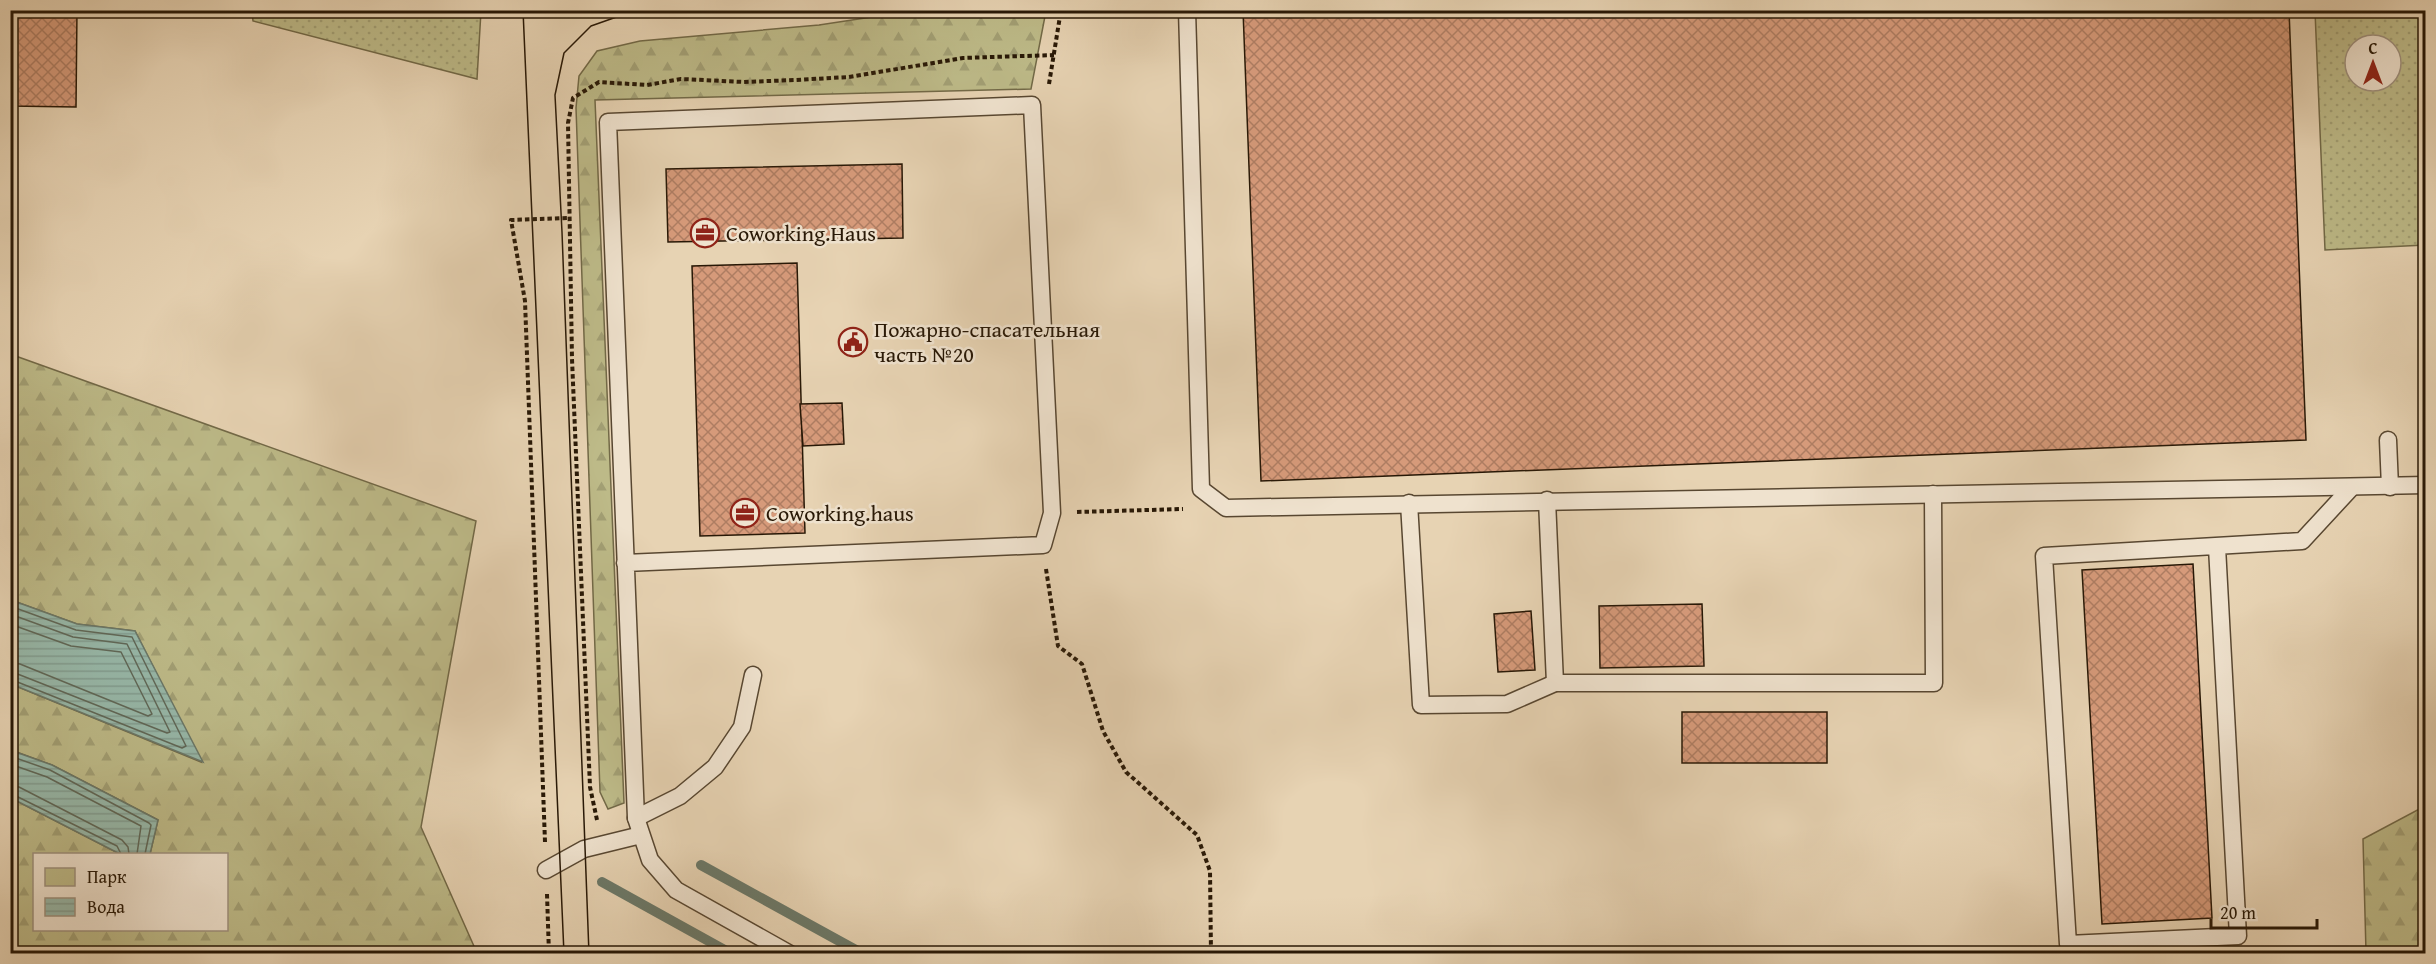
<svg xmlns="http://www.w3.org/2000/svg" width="2436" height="964" font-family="'Gentium Book Plus',serif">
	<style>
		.green { fill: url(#green-dots); stroke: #726947; stroke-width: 1.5; fill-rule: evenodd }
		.forest { fill: url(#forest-firs); stroke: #726947; stroke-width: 1.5 }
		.water { fill: url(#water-rules); stroke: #6b7868; stroke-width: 1.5 }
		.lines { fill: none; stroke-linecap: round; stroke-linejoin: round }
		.shore { stroke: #606858; stroke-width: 1.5 }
		.stream { stroke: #6b7868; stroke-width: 10 }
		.building { fill: url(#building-cross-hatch); stroke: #281806; stroke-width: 1.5 }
		.lane-casing { stroke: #584731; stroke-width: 19 }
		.path { stroke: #281806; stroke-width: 4; stroke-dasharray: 4.5 3; stroke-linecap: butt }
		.lane { stroke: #efe2ce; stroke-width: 16 }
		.tram { stroke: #281806; stroke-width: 1.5 }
		.labels { text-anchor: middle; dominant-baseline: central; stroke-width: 5; stroke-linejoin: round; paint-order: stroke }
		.poi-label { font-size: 22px; fill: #281806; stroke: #efe2ce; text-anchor: start }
	</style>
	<defs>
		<pattern id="green-dots" width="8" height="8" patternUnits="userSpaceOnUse" patternTransform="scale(1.5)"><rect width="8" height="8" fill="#bdba88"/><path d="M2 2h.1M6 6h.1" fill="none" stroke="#a29f74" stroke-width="1.8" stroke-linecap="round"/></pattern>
		<pattern id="forest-firs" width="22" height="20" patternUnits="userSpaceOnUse" patternTransform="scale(1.5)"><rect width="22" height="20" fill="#bdba88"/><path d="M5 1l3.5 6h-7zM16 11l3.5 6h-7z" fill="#a29f74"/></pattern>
		<pattern id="water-rules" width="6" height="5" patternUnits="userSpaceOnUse" patternTransform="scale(1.5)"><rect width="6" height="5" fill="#97b8a9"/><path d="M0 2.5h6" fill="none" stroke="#829d90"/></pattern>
		<pattern id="building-cross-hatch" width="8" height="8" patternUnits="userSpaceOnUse" patternTransform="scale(1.5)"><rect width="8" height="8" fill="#d69a7a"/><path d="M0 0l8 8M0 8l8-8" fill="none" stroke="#ae7d62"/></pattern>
	</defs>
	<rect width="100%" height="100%" fill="#e7d3b3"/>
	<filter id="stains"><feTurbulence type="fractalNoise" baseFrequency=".00333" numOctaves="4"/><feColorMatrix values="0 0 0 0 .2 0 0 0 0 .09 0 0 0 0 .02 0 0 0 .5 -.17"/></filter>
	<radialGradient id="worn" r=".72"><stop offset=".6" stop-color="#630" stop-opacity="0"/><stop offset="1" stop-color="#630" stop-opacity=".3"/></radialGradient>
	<g class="green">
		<path d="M252,11H481L477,79L253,21Z"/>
		<path d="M2315,11H2425V245L2325,250ZM2355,45H2391V81H2355Z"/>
	</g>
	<g class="forest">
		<path d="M918,10L1046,11L1031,89L595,100L624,803L608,809L600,792L576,108L579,76L597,51L640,41L819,25Z"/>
		<path d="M10,354L476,521L421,827L477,953H11V798L120,854H34V930H226V854H150L158,820L52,765L11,750V684L201,762L135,631L77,624L11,600Z"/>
		<path d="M2425,806V953L2366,952L2363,839Z"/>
	</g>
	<g class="water">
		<path d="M11,600L77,624L135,631L203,762L11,684Z"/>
		<path d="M10,750L52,765L158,820L150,854H120L11,798Z"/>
	</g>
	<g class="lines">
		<g class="shore">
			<path d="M10,606L76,630L132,637L186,746L182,748L10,679"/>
			<path d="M10,614L73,637L127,644L170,732L167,733L10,671"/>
			<path d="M10,624L71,646L121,652L152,714L148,716L20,664L10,662"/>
			<path d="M10,756L50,770L149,823L151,825L145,854"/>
			<path d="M10,764L47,777L141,826L137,854"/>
			<path d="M10,786L19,787L122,840L128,847L129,854"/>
			<path d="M10,793L117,846L121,854"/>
		</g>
		<g class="stream">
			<path d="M701,865L863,954"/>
			<path d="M602,882L732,954"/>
		</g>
	</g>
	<g class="building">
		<path d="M10,10H77L76,107L10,106Z"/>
		<path d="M1243,10H2289L2306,440L1261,481Z"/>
		<path d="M902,164L903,238L668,242L666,169Z"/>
		<path d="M797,263L805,533L700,536L692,266Z"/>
		<path d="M842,403L844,444L803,446L800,404Z"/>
		<path d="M2193,564L2212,918L2102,924L2082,570Z"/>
		<path d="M1702,604L1704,666L1600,668L1599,606Z"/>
		<path d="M1531,611L1535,670L1498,672L1494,614Z"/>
		<rect x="1682" y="712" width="145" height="51"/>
	</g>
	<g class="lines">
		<g class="lane-casing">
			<g id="lane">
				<path d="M1187,10L1201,489L1226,508L2426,485"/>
				<path d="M2388,440L2390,487"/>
				<path d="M1547,500L1555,683"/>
				<path d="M1409,503L1421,705L1507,704L1555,683H1934L1933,494"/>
				<path d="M2217,547L2238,936L2068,944L2044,556L2302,541L2351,488"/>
				<path d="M625,563L1043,545L1052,513L1032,105L608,122L636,818L650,860L676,890L790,954"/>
				<path d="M636,818L680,796L715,767L742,727L753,675"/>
				<path d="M546,870L584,849L641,835"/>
			</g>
		</g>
		<g class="path">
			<path d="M1049,84L1061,10"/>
			<path d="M1077,512L1183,509"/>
			<path d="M1046,569L1058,646L1082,664L1103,731L1126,772L1197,835L1210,871L1211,954"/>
			<path d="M597,820L590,787L572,359L568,123L573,98L599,82L647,85L681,79L744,82L795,80L849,77L963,58L1054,55"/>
			<path d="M545,842L525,301L511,220L569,218"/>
			<path d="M547,894L549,954"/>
		</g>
		<use href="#lane" class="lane"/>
		<g class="tram">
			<path d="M523,10L564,954"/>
			<path d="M589,954L562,232L555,95L564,53L591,26L625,14L685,10"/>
		</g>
	</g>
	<defs>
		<g id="office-ring" transform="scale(1.5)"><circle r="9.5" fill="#efe2ce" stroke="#8f2418" stroke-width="1.5"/><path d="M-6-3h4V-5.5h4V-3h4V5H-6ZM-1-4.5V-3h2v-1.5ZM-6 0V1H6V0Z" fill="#8f2418"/></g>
		<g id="civic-ring" transform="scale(1.5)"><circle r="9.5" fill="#efe2ce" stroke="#8f2418" stroke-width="1.5"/><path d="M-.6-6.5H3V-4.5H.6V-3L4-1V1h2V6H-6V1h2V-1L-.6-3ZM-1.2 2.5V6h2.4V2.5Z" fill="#8f2418"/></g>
	</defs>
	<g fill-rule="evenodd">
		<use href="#office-ring" x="705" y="233"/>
		<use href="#civic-ring" x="853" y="342"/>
		<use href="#office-ring" x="745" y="513"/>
	</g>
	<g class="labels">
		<g class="poi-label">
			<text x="726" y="233">Coworking.Haus</text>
			<text x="874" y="329">Пожарно-спасательная<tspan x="874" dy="25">часть №20</tspan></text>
			<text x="766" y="513">Coworking.haus</text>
		</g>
	</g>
	<rect width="2436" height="964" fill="none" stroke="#e7d3b3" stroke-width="36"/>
	<rect x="12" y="12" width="2412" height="940" fill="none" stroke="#281806" stroke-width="3"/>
	<rect x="18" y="18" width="2400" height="928" fill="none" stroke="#281806" stroke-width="1.5"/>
	<rect x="33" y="853" width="195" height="78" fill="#efe2ce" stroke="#9f917e" stroke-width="1.5"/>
	<rect x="45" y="868" width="30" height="18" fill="#bdba88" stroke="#9f917e" stroke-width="1.5"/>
	<text x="87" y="883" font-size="18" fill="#281806">Парк</text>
	<rect x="45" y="898" width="30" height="18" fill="url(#water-rules)" stroke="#9f917e" stroke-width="1.5"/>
	<text x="87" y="913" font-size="18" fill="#281806">Вода</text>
	<g transform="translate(2373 63)"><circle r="28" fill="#efe2ce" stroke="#9f917e" stroke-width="1.5"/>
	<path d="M0-4.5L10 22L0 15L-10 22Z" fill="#8f2418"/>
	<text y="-9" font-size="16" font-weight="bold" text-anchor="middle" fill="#281806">С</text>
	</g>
	<path d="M2211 919v9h106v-9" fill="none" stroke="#281806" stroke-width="3"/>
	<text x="2220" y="919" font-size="18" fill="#281806" stroke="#efe2ce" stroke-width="4.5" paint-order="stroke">20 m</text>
	<rect width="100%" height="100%" filter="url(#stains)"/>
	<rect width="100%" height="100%" fill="url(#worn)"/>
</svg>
